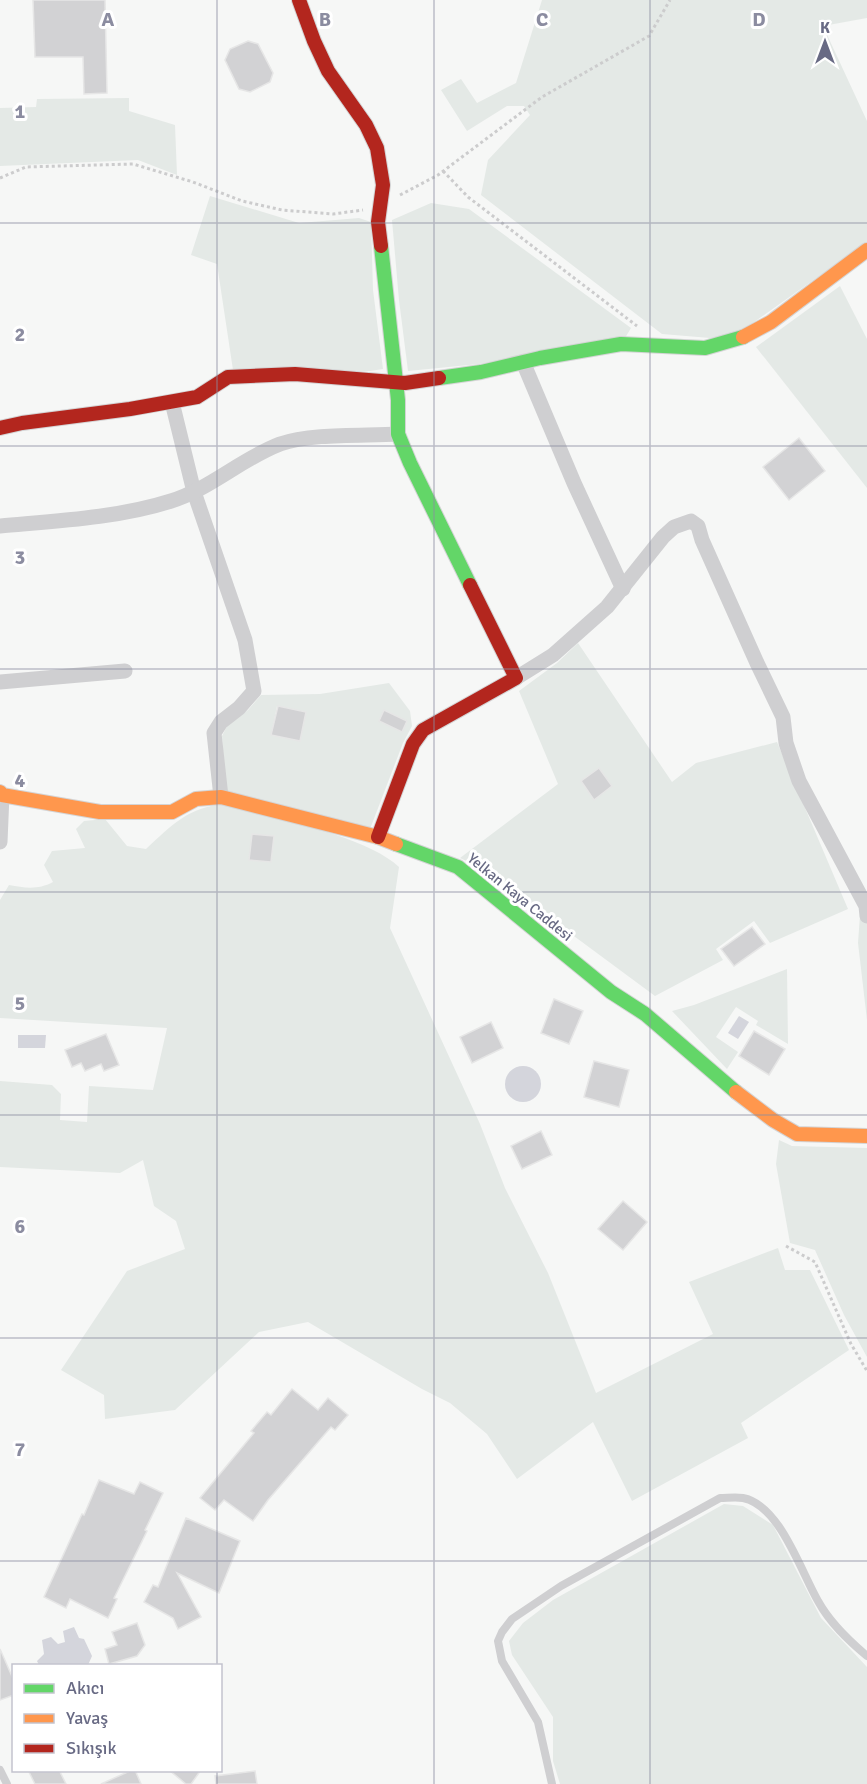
<svg xmlns="http://www.w3.org/2000/svg" width="867" height="1784" font-family="Signika,sans-serif">
	<style>
		.green { fill: #e4e9e6; fill-rule: evenodd }
		.water { fill: #d4d5dc }
		.building { fill: #d2d2d4; stroke: #e6e6e6; stroke-width: 1.5 }
		.lines { fill: none; stroke-linecap: round; stroke-linejoin: round }
		.fast-casing { stroke: #d4d4d5; stroke-width: 16 }
		.slow-casing { stroke: #d4d4d5; stroke-width: 16 }
		.jam-casing { stroke: #d4d4d5; stroke-width: 16 }
		.path { stroke: #cccccd; stroke-width: 3; stroke-dasharray: 3 3; stroke-linecap: butt }
		.lane { stroke: #cfcfd1; stroke-width: 8 }
		.street { stroke: #cfcfd1; stroke-width: 15 }
		.fast { stroke: #63d668; stroke-width: 14 }
		.slow { stroke: #ff974d; stroke-width: 14 }
		.jam { stroke: #b3261e; stroke-width: 14 }
		.grid { fill: none; stroke: #8b8ca0; stroke-width: 1.5; stroke-opacity: 0.55 }
		.labels { text-anchor: middle; dominant-baseline: central; stroke-width: 6; stroke-linejoin: round; paint-order: stroke }
		.street-label { font-size: 15px; fill: #686a84; stroke: #fff }
		.grid-label { font-size: 20px; text-anchor: middle; font-weight: bold; fill: #8b8ca0; stroke: #fff; stroke-width: 6; stroke-linejoin: round; paint-order: stroke }
	</style>
	<rect width="100%" height="100%" fill="#f6f7f6"/>
	<g class="green">
		<path d="M542,0H867V18L823,26L867,121V242L736,335L710,338L662,334L481,195L488,160L530,115L524,106H507L467,131L441,90L461,79L477,103L516,83Z"/>
		<path d="M129,98V111L175,125L177,175L138,160L0,166V108L36,107L37,99Z"/>
		<path d="M210,196L299,223L359,218L371,222L373,290L383,369L370,371L233,370L217,264L191,255Z"/>
		<path d="M431,203L469,209L631,328L625,338L479,364L408,371L399,300L392,220Z"/>
		<path d="M840,286L867,339V488L756,347Z"/>
		<path d="M578,643L672,782L696,763L777,742L848,909L770,943L754,921L716,949L723,960L655,996L482,868L460,858L558,784L519,691L557,663ZM599,768L612,786L594,799L581,781Z"/>
		<path d="M389,683L410,711L412,726L403,743L370,829L226,793L222,736L227,726L248,710L261,695L320,694ZM277,706L306,712L300,741L271,735Z"/>
		<path d="M225,804C270,817 367,836 399,867L390,928L480,1124L505,1188L548,1273L596,1393L713,1334L689,1282L778,1248L785,1270H810L849,1350L741,1423L748,1438L632,1501L593,1422L517,1479L487,1434L450,1403L422,1389L308,1322L259,1332L175,1410L105,1419L104,1395L61,1370L127,1271L185,1249L176,1221L154,1206L143,1160L120,1173L0,1167V1081L52,1085L61,1094L60,1120L87,1122L89,1086L153,1090L167,1028L0,1018V900L9,885C25,888 38,890 53,882L44,865L52,851L85,848L76,829L84,821L105,819L127,846L146,849C172,825 188,807 225,804Z"/>
		<path d="M860,915L867,921V1020L858,943Z"/>
		<path d="M787,969L788,1044L756,1025L758,1021L736,1007L716,1037L738,1052L727,1069L672,1011L694,1005Z"/>
		<path d="M779,1140L792,1146L867,1148V1357L844,1315L815,1250L790,1243L776,1164Z"/>
		<path d="M724,1504L743,1506L773,1525L821,1618L867,1667V1784H560L553,1761V1717L512,1655L509,1641L523,1623L553,1600Z"/>
	</g>
	<g class="water">
		<path d="M739,1016L749,1022L738,1039L728,1033Z"/>
		<path d="M18,1035H46L45,1048H18Z"/>
		<circle cx="523" cy="1084" r="18"/>
		<path d="M74,1627L79,1638L84,1639L92,1656L88,1665H39L37,1661L44,1654L42,1640L51,1637L58,1644L65,1642L63,1631Z"/>
	</g>
	<g class="building">
		<path d="M33,0H105L107,93L84,94L83,57H35Z"/>
		<path d="M248,41L258,44L273,73L270,82L250,92L239,89L225,60L230,49Z"/>
		<path d="M799,438L825,471L789,500L763,467Z"/>
		<path d="M278,706L306,712L300,741L271,735Z"/>
		<path d="M384,710L407,721L402,732L379,721Z"/>
		<path d="M599,768L612,786L594,800L581,781Z"/>
		<path d="M252,834L274,836L271,862L249,860Z"/>
		<path d="M752,927L765,944L734,966L721,949Z"/>
		<path d="M554,999L583,1011L569,1044L541,1033Z"/>
		<path d="M491,1022L503,1048L472,1063L460,1037Z"/>
		<path d="M754,1031L785,1049L769,1075L739,1056Z"/>
		<path d="M106,1034L119,1065L104,1071L101,1064L85,1071L81,1063L72,1067L65,1050Z"/>
		<path d="M594,1061L629,1070L619,1107L584,1097Z"/>
		<path d="M541,1131L552,1155L522,1169L511,1146Z"/>
		<path d="M623,1201L647,1222L623,1250L598,1229Z"/>
		<path d="M292,1389L318,1410L328,1398L348,1415L335,1430L331,1427L268,1500L253,1521L224,1500L215,1510L200,1498L254,1433L251,1431L267,1412L271,1415Z"/>
		<path d="M99,1480L134,1494L140,1482L163,1493L145,1530L147,1531L114,1598L117,1599L108,1618L70,1599L66,1608L44,1597L82,1514L84,1515Z"/>
		<path d="M186,1518L240,1541L219,1593L177,1573L201,1617L178,1629L173,1618L144,1602L153,1585L158,1587Z"/>
		<path d="M137,1623L145,1645L137,1656L109,1664L105,1649L117,1645L112,1632Z"/>
		<path d="M0,1649L14,1681V1695L0,1700Z"/>
		<path d="M28,1770H59L66,1784H35Z"/>
		<path d="M132,1770H135L141,1784H101Z"/>
		<path d="M169,1770H201L191,1784H186Z"/>
		<path d="M255,1771L257,1784H216L215,1776Z"/>
	</g>
	<g class="lines">
		<g class="fast-casing">
			<g id="fast">
				<path d="M381,246L398,400V434L410,463L470,585"/>
				<path d="M439,378L481,372L540,358L621,344L705,348L743,337"/>
				<path d="M396,844L458,867L611,992L645,1014L736,1092"/>
			</g>
		</g>
		<g class="slow-casing">
			<g id="slow">
				<path d="M743,337L771,322L867,250"/>
				<path d="M0,792L2,795L100,812H172L196,799L221,797L378,837L396,844"/>
				<path d="M736,1092L773,1120L797,1134L867,1136"/>
			</g>
		</g>
		<g class="jam-casing">
			<g id="jam">
				<path d="M299,0L314,41L328,71L366,125L377,148L383,185L378,222L381,246"/>
				<path d="M0,428L22,423L130,409L197,397L228,377L295,374L405,383L439,378"/>
				<path d="M378,837L413,744L423,730L516,678L470,585"/>
			</g>
		</g>
		<g class="path">
			<path d="M443,171L468,197L637,326"/>
			<path d="M0,178L26,167L133,164L193,182L242,201L282,210L333,214L363,210"/>
			<path d="M400,195L438,175L542,97L649,36L670,0"/>
			<path d="M786,1246L815,1262L851,1344L867,1371"/>
		</g>
		<g class="lane">
			<path d="M0,1770L7,1784"/>
			<path d="M552,1784L538,1722L502,1661L498,1641L502,1632L512,1619L561,1586L720,1498C727,1498 736,1497 743,1498C780,1505 801,1572 818,1601C830,1623 848,1640 867,1656"/>
		</g>
		<g class="street">
			<path d="M523,362L574,483L623,589"/>
			<path d="M172,402L194,492L245,640L254,691L239,708L221,722L214,733L221,797"/>
			<path d="M0,526C55,521 118,518 171,501C210,489 241,459 280,444C311,433 364,436 398,434"/>
			<path d="M516,678L553,655L607,607L663,537L674,527L691,521L698,526L702,540L757,663L783,717L786,743L799,781L866,906L867,916"/>
			<path d="M0,682L125,671"/>
			<path d="M0,842L2,795"/>
		</g>
		<use href="#fast" class="fast"/>
		<use href="#slow" class="slow"/>
		<use href="#jam" class="jam"/>
	</g>
	<path class="grid" d="M217,0V1666M434,0V1784M650,0V1784M0,223H867M0,446H867M0,669H867M0,892H867M0,1115H867M0,1338H867M0,1561H867M217,1770V1784"/>
	<g class="labels">
		<g class="street-label">
			<text transform="translate(520 897) rotate(39)">Yelkan Kaya Caddesi</text>
		</g>
	</g>
	<g class="grid-label">
		<text x="108" y="26">A</text>
		<text x="325" y="26">B</text>
		<text x="542" y="26">C</text>
		<text x="759" y="26">D</text>
		<text x="20" y="118">1</text>
		<text x="20" y="341">2</text>
		<text x="20" y="564">3</text>
		<text x="20" y="787">4</text>
		<text x="20" y="1010">5</text>
		<text x="20" y="1233">6</text>
		<text x="20" y="1456">7</text>
	</g>
	<rect x="12" y="1664" width="210" height="108" fill="#ffffff" stroke="#c3c3ce" stroke-width="1.5"/>
	<rect x="24" y="1684" width="30" height="9" fill="#63d668" stroke="#c3c3ce" stroke-width="1.5"/>
	<text x="66" y="1694" font-size="18" fill="#686a84">Akıcı</text>
	<rect x="24" y="1714" width="30" height="9" fill="#ff974d" stroke="#c3c3ce" stroke-width="1.5"/>
	<text x="66" y="1724" font-size="18" fill="#686a84">Yavaş</text>
	<rect x="24" y="1744" width="30" height="9" fill="#b3261e" stroke="#c3c3ce" stroke-width="1.5"/>
	<text x="66" y="1754" font-size="18" fill="#686a84">Sıkışık</text>
	<g transform="translate(825 42)" stroke="#ffffff" stroke-width="4.5" paint-order="stroke">
	<path d="M0-4.5L10 22L0 15L-10 22Z" fill="#686a84"/>
	<text y="-9" font-size="16" font-weight="bold" text-anchor="middle" fill="#686a84">K</text>
	</g>
</svg>
